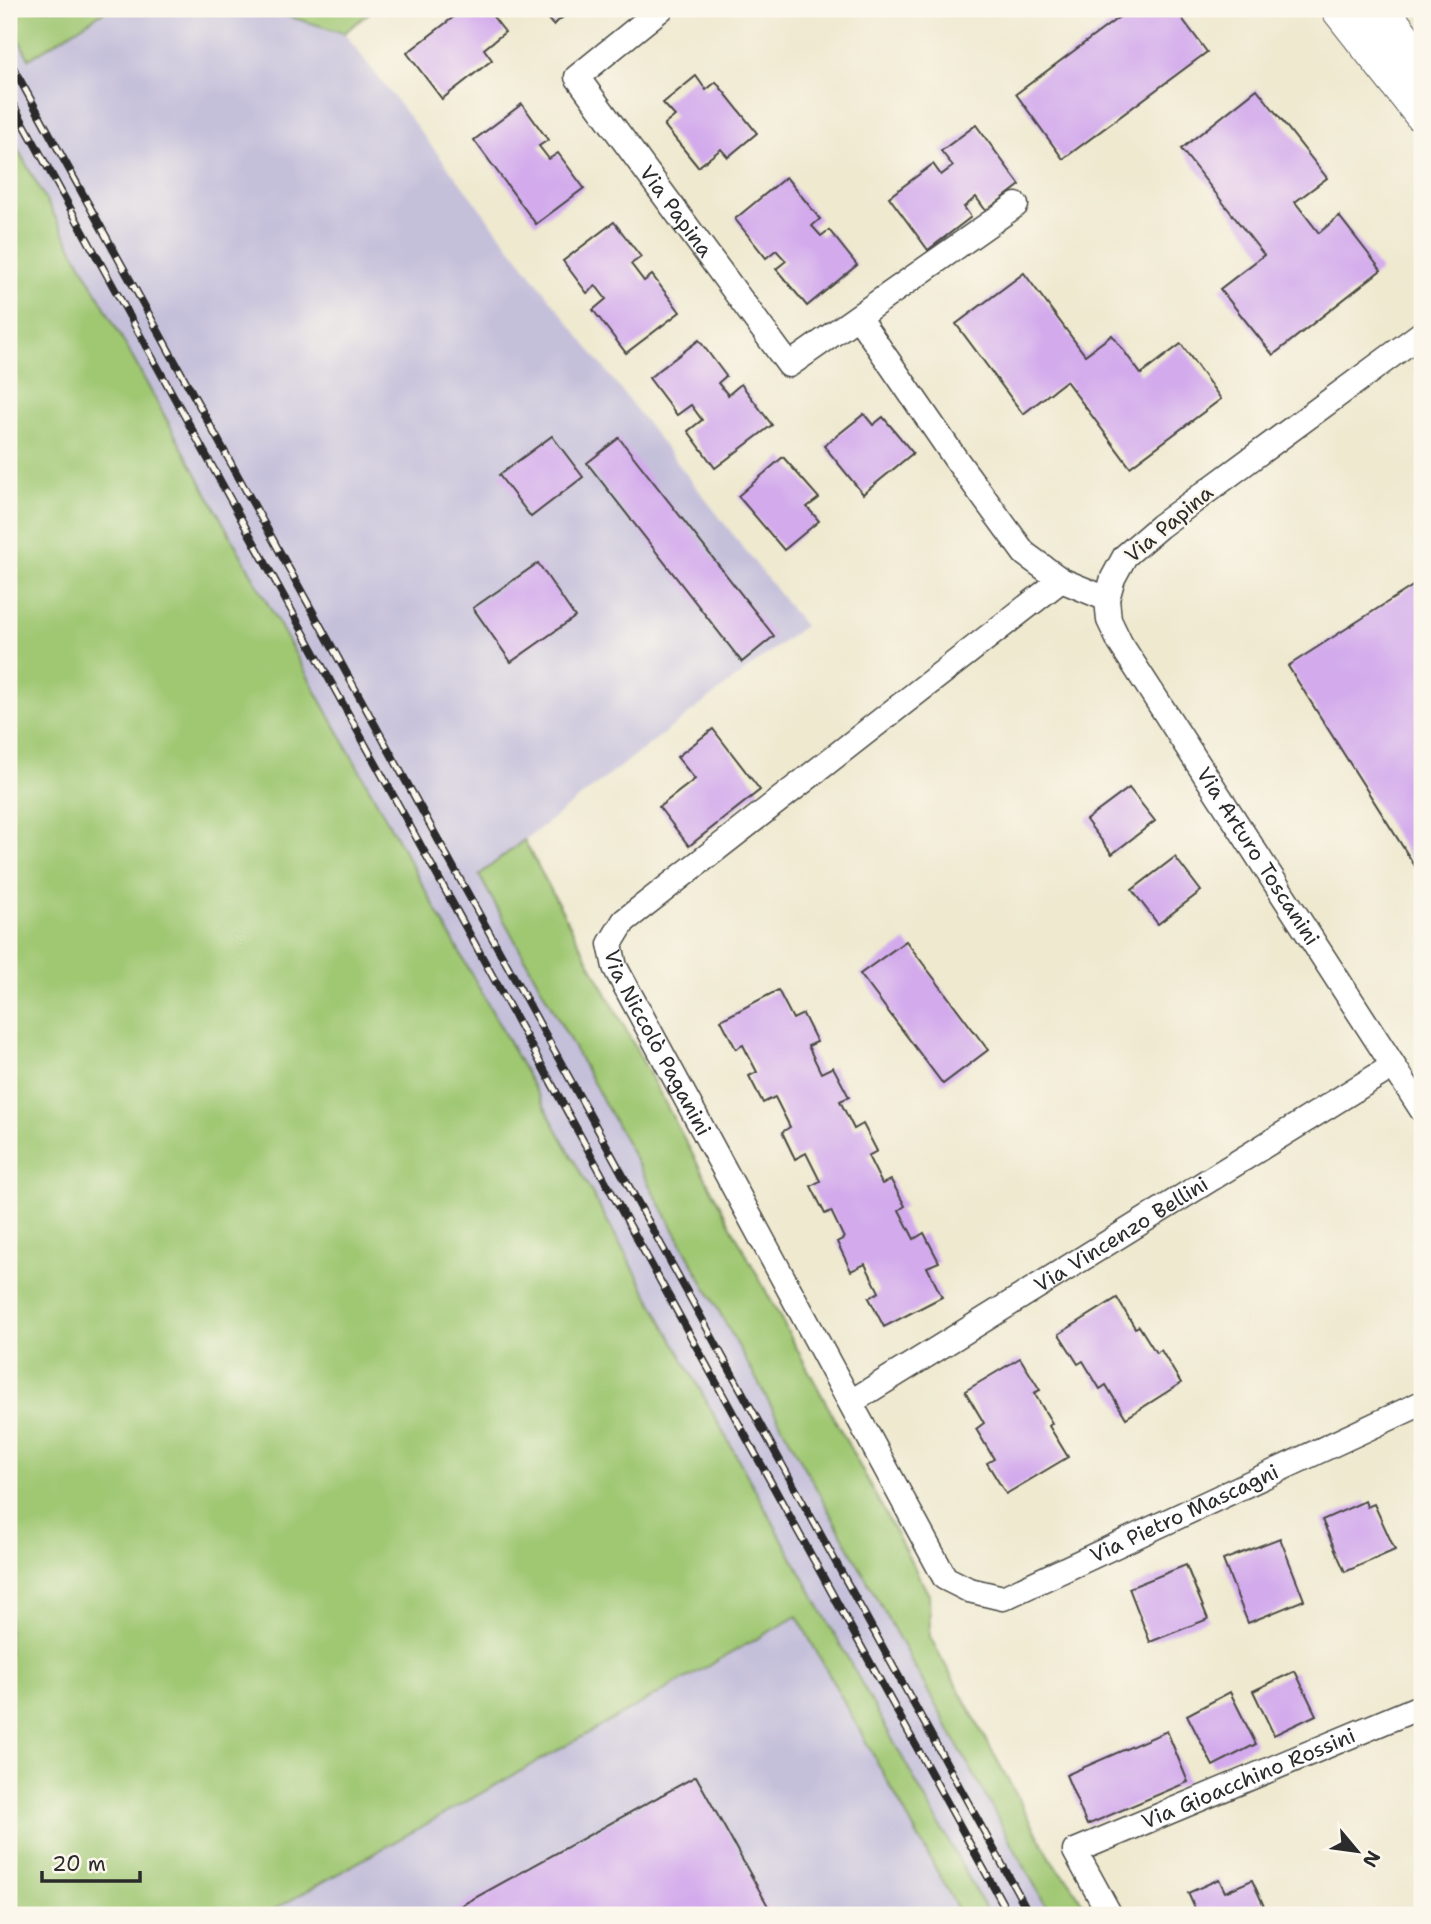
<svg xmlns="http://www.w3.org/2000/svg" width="1431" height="1924" font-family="'Shantell Sans',sans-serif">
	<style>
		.industrial { fill: #c5c0da }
		.green { fill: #a0c873; stroke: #667a4f; stroke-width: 2 }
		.building { fill: #d3abec }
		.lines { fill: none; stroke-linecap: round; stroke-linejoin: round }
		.minor-casing { stroke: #484844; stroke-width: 27 }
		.secondary-casing { stroke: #484844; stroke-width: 39 }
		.minor { stroke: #fff; stroke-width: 24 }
		.secondary { stroke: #fff; stroke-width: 37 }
		.rail-casing { stroke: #2b2b2b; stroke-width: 8 }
		.rail { stroke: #fbf7ec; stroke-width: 5; stroke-dasharray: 16; stroke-linecap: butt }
		.labels { text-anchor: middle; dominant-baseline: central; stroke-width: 5; stroke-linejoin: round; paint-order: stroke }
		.street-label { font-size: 21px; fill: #2b2b2b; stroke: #fbf7ec }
	</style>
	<rect width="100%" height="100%" fill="#fbf7ec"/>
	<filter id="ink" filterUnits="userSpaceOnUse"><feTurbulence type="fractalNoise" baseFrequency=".0143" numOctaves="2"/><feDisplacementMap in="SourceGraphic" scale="14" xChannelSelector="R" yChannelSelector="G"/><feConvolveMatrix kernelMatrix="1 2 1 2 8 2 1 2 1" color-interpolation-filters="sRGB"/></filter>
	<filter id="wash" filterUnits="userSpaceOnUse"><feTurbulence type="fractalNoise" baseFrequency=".00686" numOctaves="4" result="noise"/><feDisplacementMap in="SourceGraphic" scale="28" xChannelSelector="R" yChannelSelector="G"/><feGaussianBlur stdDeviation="1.57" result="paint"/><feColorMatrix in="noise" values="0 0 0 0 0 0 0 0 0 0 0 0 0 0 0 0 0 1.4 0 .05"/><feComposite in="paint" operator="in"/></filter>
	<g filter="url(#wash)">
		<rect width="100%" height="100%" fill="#efe9d0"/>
		<g class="industrial">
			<path d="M108,9H264L344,33L804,626L479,875L1051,1915H989L9,133V21L30,59Z"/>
			<path d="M797,1616L961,1915H264Z"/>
		</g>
		<g class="green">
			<path d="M9,9H108L29,59L9,21Z"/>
			<path d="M264,9H374L344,33Z"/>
			<path d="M9,133L989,1915H961L797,1616L264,1915H9Z"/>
			<path d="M524,840L929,1595L930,1637L1055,1866L1071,1883L1089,1915H1051L479,875Z"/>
		</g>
		<g id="blocks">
			<g class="building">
				<path d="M464,9H487L505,32L484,49L492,60L442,99L407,53Z"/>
				<path d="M539,9H573L553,25Z"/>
				<path d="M1130,9H1175L1207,52L1063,159L1016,94Z"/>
				<path d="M696,76L706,90L716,82L757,133L728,157L721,149L698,167L664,125L675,116L663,103Z"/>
				<path d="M1257,89L1327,178L1295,202L1319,233L1339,216L1381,270L1273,355L1220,289L1264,255L1181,149Z"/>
				<path d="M522,104L548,140L539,146L549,159L558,153L584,188L536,224L474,140Z"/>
				<path d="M976,125L1020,185L986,211L976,197L964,207L971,217L928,250L889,197L933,164L941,175L953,166L941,151Z"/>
				<path d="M786,177L820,219L812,226L821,236L829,230L857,265L807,306L776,269L786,261L776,250L766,258L735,219Z"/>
				<path d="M614,222L641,257L631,264L644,281L652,275L680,312L626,353L593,310L606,299L596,286L587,293L563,261Z"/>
				<path d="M1024,273L1085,355L1112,335L1141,374L1181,344L1221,399L1130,467L1066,381L1023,414L956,324Z"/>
				<path d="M699,340L726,376L718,383L728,395L741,384L772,425L715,468L688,431L702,420L691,405L677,415L649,378Z"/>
				<path d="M864,414L873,425L883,417L913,453L863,494L824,446Z"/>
				<path d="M552,436L583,477L531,517L499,475Z"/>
				<path d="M619,438L774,636L742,662L587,463Z"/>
				<path d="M783,457L819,498L807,507L819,521L784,550L738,496Z"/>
				<path d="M538,563L575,617L511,662L473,608Z"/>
				<path d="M1422,580V877L1288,666Z"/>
				<path d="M713,729L760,790L689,846L659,807L695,779L677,757Z"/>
				<path d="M1129,788L1155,821L1112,854L1086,820Z"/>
				<path d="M1175,857L1201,891L1158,924L1132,890Z"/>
				<path d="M906,941L988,1050L943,1084L860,974Z"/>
				<path d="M778,990L793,1019L803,1014L817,1042L808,1046L821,1073L833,1067L849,1097L840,1101L854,1129L863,1124L877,1151L868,1156L882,1184L891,1180L905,1206L899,1210L914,1239L924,1233L939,1262L927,1267L942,1297L884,1327L869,1298L879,1292L865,1264L851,1271L837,1242L844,1238L831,1211L825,1214L811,1186L820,1181L806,1153L795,1159L782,1132L790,1127L775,1097L763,1103L749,1076L757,1072L743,1045L736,1049L721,1020Z"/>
				<path d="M1117,1298L1135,1328L1139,1326L1156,1353L1161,1350L1181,1383L1126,1418L1106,1385L1100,1389L1083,1361L1078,1364L1059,1334Z"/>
				<path d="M1020,1358L1040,1390L1034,1393L1052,1423L1049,1426L1068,1457L1006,1494L987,1463L994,1459L976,1429L984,1423L965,1391Z"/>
				<path d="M1365,1501L1367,1507L1374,1504L1395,1550L1345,1572L1322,1520Z"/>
				<path d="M1280,1538L1304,1600L1248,1623L1223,1560Z"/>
				<path d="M1186,1565L1208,1619L1150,1642L1129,1588Z"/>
				<path d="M1295,1671L1316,1715L1274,1735L1253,1691Z"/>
				<path d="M1230,1692L1256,1744L1213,1766L1187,1715Z"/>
				<path d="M1167,1731L1188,1782L1087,1825L1066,1775Z"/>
				<path d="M696,1776L773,1915H444Z"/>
				<path d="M1219,1879L1225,1892L1252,1880L1268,1915H1198L1188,1893Z"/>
			</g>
		</g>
	</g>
	<g filter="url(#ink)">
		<use href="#blocks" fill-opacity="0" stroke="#484844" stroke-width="2"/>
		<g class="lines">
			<g class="minor-casing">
				<g id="minor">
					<path id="s1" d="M661,9L577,77L789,365L1016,205"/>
					<path d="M858,317L955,458L1025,554L1061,580L1107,599"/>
					<path id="s2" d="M1422,333L1160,526L1125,556L1113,578L1107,599L1109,620L1120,643L1422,1110"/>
					<path id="s3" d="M1061,580L624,921L610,944L615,967L945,1578L969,1590L1003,1598L1422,1403"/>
					<path id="s4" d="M851,1402L1393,1066"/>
					<path id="s5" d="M1110,1915L1075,1851L1422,1706"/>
				</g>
			</g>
			<g class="secondary-casing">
				<g id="secondary">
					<path d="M1340,9L1422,113"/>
					<path d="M1380,9L1422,64"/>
				</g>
			</g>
			<use href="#minor" class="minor"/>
			<use href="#secondary" class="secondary"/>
			<g class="rail-casing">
				<g id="rail">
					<path d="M9,60L1030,1915"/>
					<path d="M9,97L1009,1915"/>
				</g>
			</g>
			<use href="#rail" class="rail"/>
		</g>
	</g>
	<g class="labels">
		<g class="street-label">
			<text stroke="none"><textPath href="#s1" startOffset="275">Via Papina</textPath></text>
			<text transform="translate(1169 524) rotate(-40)">Via Papina</text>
			<text stroke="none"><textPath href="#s2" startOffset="719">Via Arturo Toscanini</textPath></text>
			<text stroke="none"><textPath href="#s3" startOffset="691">Via Niccolò Paganini</textPath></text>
			<text stroke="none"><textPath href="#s4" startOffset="318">Via Vincenzo Bellini</textPath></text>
			<text stroke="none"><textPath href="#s3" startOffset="1561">Via Pietro Mascagni</textPath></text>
			<text stroke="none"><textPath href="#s5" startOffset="261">Via Gioacchino Rossini</textPath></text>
		</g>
	</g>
	<rect width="1431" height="1924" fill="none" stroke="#fbf7ec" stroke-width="35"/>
	<g transform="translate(1357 1851) rotate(119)" stroke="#fbf7ec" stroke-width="5" paint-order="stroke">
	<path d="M0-5L12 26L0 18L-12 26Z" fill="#2b2b2b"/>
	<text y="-10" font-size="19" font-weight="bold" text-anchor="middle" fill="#2b2b2b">N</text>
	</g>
	<path d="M42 1871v10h98v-10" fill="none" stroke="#2b2b2b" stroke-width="3.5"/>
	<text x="52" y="1871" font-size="21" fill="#2b2b2b" stroke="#fbf7ec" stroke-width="5" paint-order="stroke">20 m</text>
</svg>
